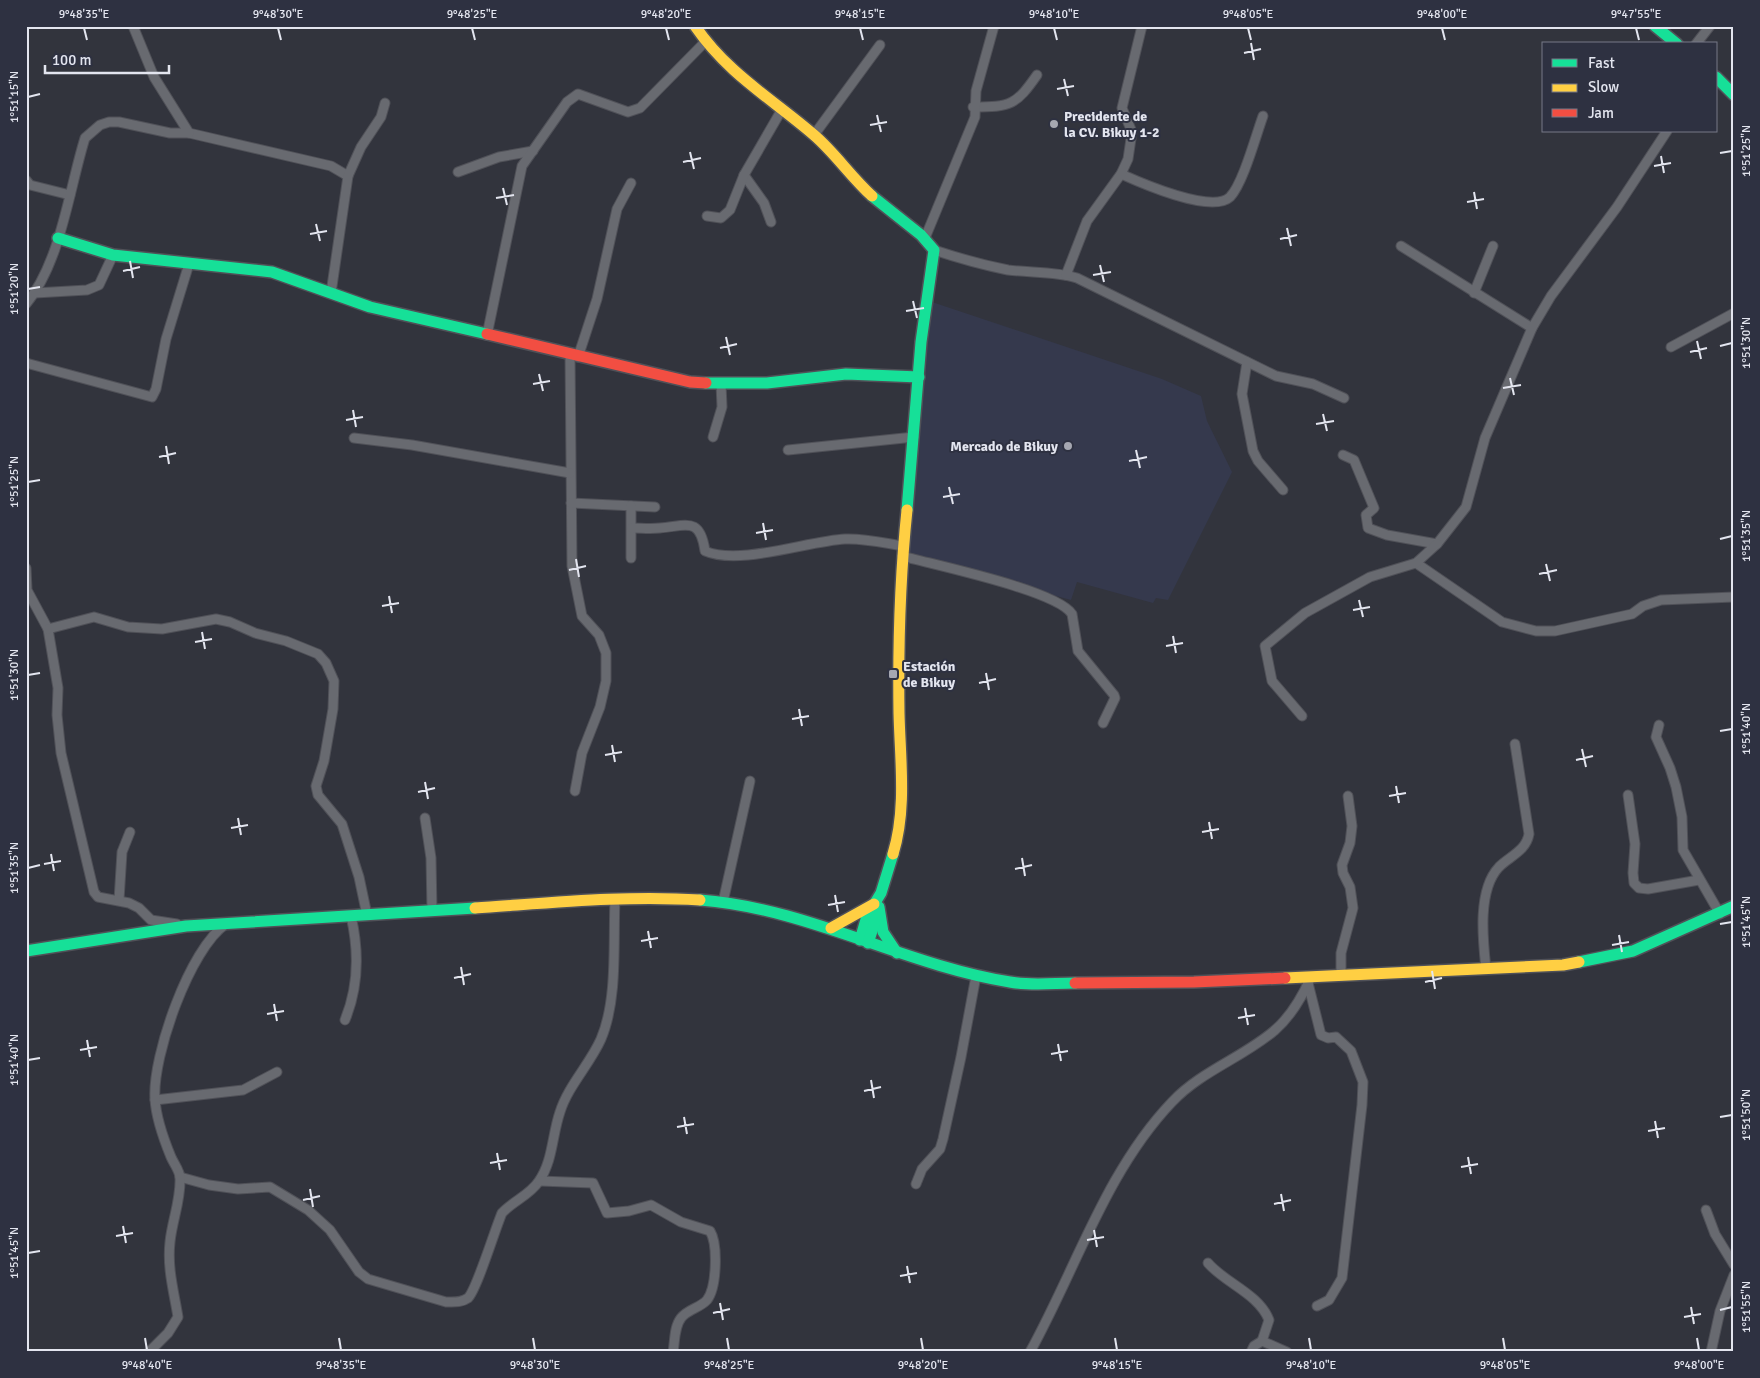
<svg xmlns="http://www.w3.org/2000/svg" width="1760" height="1378" font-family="Signika,sans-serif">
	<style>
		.built { fill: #35394d }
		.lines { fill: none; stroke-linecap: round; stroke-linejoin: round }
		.street-casing { stroke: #505158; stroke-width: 11 }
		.fast-casing { stroke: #505158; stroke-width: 14 }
		.slow-casing { stroke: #505158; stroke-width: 14 }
		.jam-casing { stroke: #505158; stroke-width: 14 }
		.street { stroke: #686a70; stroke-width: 9 }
		.fast { stroke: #16e098; stroke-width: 11 }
		.slow { stroke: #ffcf43; stroke-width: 11 }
		.jam { stroke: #f24e42; stroke-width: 11 }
		.ticks { fill: none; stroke: #e3e5ef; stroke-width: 2 }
		.poi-dot { fill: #a5a7b1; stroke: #2e3141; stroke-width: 2 }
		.labels { text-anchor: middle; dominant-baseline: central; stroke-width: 4; stroke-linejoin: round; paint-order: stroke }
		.poi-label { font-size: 14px; font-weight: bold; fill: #e3e5ef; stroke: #2e3141; text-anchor: start }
		.neatline { fill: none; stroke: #e3e5ef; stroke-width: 2 }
		.ticks-label { font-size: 12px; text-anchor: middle; fill: #e3e5ef }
	</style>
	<rect width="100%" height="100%" fill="#32343d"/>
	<path class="built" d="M932,302L1162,379L1201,396L1207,421L1232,472L1168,600L1156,598L1153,603L1077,582L1071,600L904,555Z"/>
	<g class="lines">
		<g class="street-casing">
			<g id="street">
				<path d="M133,26L154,77L189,133L331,166L348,176"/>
				<path d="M1696,44L1710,26"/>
				<path d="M973,107C1011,107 1016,105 1037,75"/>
				<path d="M814,135L880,45"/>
				<path d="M458,172L499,157L533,151"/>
				<path d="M1121,174C1141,183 1212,214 1230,197C1243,184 1256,135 1263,116"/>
				<path d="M744,175L764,203L771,222"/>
				<path d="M26,180L30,185L70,195"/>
				<path d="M707,216L721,218L730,210L744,175L781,111"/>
				<path d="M925,238L975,117L976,91L994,26"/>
				<path d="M1401,246L1532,328"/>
				<path d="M934,250C958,258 983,265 1008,270C1031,273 1055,271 1077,278L1276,376L1313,384L1344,398"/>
				<path d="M1066,275L1087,221L1121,174L1128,159L1132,132L1122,108L1142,26"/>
				<path d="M35,293L87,290L99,285L113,255"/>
				<path d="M331,293L348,176L361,147L381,117L385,103"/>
				<path d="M1474,293L1493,246"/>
				<path d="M26,304C61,262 69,189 85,138L100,125L109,122H119L170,133H189"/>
				<path d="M487,335L522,166L567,102L578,94L628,112L640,108L705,42"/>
				<path d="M1671,347L1734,313"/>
				<path d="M570,355L572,566L582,616L599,635L606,653V681L600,707L582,753L575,791"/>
				<path d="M578,357L597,299L617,209L631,183"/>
				<path d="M1247,362L1242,394L1253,451L1258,461L1283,490"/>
				<path d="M26,363L152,397L156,389L166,339L189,264"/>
				<path d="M713,437L722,407L721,384"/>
				<path d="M354,438L412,445L570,473"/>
				<path d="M788,450L914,437"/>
				<path d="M1343,455L1354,460L1374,508L1366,515L1368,528L1387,535L1437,544L1466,507L1485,438L1532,328L1551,296L1617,207L1667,131"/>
				<path d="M571,503L655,507"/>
				<path d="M631,506V558"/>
				<path d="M632,528C641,528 651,529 660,528C686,526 700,516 705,551C739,566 808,541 845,539C864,538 884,543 903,546"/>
				<path d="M902,556C934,565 1056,590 1072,614L1078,651L1114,695L1115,698L1103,723"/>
				<path d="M1416,563L1502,622L1536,631H1555L1632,614L1643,606L1661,600L1734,597"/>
				<path d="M26,568L27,590L48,629L58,688L57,715L61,753L94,892L98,897L129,903L139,908L151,920L177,924"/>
				<path d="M48,629L94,617L128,627L162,629L216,619L230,622L255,633L286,641L318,654L326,663L334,681L333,709L324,761L316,786L318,795L342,824L359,877L367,915"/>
				<path d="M1302,716L1272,681L1265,646L1305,613L1370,577L1416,563L1437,544"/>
				<path d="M1659,725L1656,737L1670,768L1676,787L1682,817L1683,850L1720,914"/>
				<path d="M1628,795L1635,844L1633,873L1634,883L1639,888L1648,889L1699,880"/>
				<path d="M425,818L431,858L432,911"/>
				<path d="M119,900L122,852L130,832"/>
				<path d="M723,902L750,781"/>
				<path d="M1486,969C1483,941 1477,890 1499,867C1510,856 1526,851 1529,834L1515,744"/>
				<path d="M1341,976V953L1353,908L1350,887L1343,873L1342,865L1350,843L1352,826L1348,796"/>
				<path d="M1308,983L1321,1035L1328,1038L1336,1037L1351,1051L1363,1082L1362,1105L1342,1278L1329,1300L1317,1306"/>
				<path d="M345,1020C359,986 359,951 351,916"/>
				<path d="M155,1100L243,1090L277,1072"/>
				<path d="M180,1177L209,1185L238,1189L270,1187L308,1210L330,1230L359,1272L368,1279L446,1302C454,1302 461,1303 468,1298C477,1289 495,1229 502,1213C513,1201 530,1195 539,1181C553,1161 552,1135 560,1112C568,1086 590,1064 601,1039C618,999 613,942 615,899"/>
				<path d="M540,1181L593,1183L607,1213L629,1211L651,1205L681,1222L710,1231C718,1244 717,1287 707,1300C700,1308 688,1309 681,1318C674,1327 675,1341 673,1352"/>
				<path d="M916,1184L922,1169L940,1149L943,1139L961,1057L976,976"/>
				<path d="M1706,1210L1715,1234L1734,1265"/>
				<path d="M1208,1263C1225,1283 1259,1294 1269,1320L1262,1341"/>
				<path d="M149,1352L168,1333L178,1317C174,1292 167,1268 170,1242C172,1221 181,1200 180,1178C180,1171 174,1164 171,1157C164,1140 156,1118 155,1099C152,1056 190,948 226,924"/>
				<path d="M1030,1352C1076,1269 1106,1171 1172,1102C1201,1071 1244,1057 1275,1030C1290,1017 1303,995 1311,977"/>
				<path d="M1251,1352L1254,1346L1262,1341L1287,1352"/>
				<path d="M1711,1352L1720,1311L1734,1275"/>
			</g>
		</g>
		<g class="fast-casing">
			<g id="fast">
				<path d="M1655,26L1677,44"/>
				<path d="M1716,77L1734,95"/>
				<path d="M872,196L921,235L934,250L921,342L907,510"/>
				<path d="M58,238L113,255L272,272L370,307L487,334"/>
				<path d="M706,383H767L846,374L919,377"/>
				<path d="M700,900C808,908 904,965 1010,982C1031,986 1054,983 1075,983"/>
				<path d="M879,907L883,932L897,953"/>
				<path d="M860,940L867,916L881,893L893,854"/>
				<path d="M868,943L878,913"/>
				<path d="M26,951L186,926L475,908"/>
				<path d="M1579,962L1633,951L1734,906"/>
			</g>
		</g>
		<g class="slow-casing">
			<g id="slow">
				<path d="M695,26C728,74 771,98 814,135C835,153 851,177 872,196"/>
				<path d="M893,854C907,809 900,758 899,713C898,645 900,577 907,510"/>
				<path d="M475,908C550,903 625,895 700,900"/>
				<path d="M831,928L874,904"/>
				<path d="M1285,978L1563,965L1579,962"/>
			</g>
		</g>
		<g class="jam-casing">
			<g id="jam">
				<path d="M487,334L690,382L706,383"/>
				<path d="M1075,983L1194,982L1285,978"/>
			</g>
		</g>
		<use href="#street" class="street"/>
		<use href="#fast" class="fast"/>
		<use href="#slow" class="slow"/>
		<use href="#jam" class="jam"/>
	</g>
	<path class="ticks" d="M84,28L87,40M278,28L281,40M472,28L475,40M666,28L669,40M860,28L863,40M1054,28L1057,40M1248,28L1251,40M1442,28L1445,40M1636,28L1639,40M1251,43L1254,60M1244,53L1261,49M1064,79L1068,96M1057,89L1074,86M28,97L40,94M877,115L881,132M870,125L887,122M690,152L694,169M1720,153L1732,151M1661,156L1664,173M683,162L701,158M1654,166L1671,163M503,188L507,205M1474,192L1477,209M496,198L514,195M1467,202L1484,199M316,224L320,241M1287,228L1291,246M310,234L327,231M1280,239L1297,235M130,261L133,278M1100,265L1104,282M123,271L140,267M1093,275L1111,272M28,289L40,287M913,301L917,318M906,311L924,308M726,337L730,355M1697,341L1701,359M1720,346L1732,343M720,348L737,344M1690,352L1707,348M539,374L543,391M1510,378L1514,395M533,384L550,381M1503,388L1521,385M353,410L356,427M1323,414L1327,431M346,420L363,417M1316,424L1334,421M166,446L169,464M1136,450L1140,468M159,457L176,453M1129,461L1147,457M28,482L40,480M949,487L953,504M943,497L960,494M763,523L766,540M756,533L773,530M1720,539L1732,536M576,559L579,577M1546,564L1550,581M569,570L586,566M1539,574L1557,570M389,596L392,613M1359,600L1363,617M382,606L399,603M1353,610L1370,607M202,632L205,649M1173,636L1176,653M195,642L212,639M1166,646L1183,643M986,673L989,690M28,675L40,673M979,683L996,679M799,709L802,726M792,719L809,716M1720,731L1732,729M612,745L615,762M1582,749L1586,767M605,755L622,752M1576,760L1593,756M425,782L428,799M1396,786L1399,803M418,792L435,788M1389,796L1406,793M238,818L241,835M1209,822L1212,839M231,828L248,825M1202,832L1219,829M51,854L54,871M1022,858L1025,876M44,864L61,861M28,868L40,865M1015,869L1032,865M835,895L838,912M828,905L845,902M1720,924L1732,922M648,931L651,948M1619,935L1622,952M641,941L658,938M1612,945L1629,942M461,967L464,985M1432,971L1435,989M454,978L471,974M1425,982L1442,978M274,1004L277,1021M1245,1008L1248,1025M267,1014L284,1011M1238,1018L1255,1015M87,1040L90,1057M1058,1044L1061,1061M80,1050L97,1047M1051,1054L1068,1051M28,1060L40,1058M871,1080L874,1098M864,1091L881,1087M684,1117L687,1134M1720,1117L1732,1115M1655,1121L1658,1138M677,1127L694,1124M1648,1131L1665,1128M497,1153L500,1170M1468,1157L1471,1174M490,1163L507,1160M1461,1167L1478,1164M310,1189L313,1207M1281,1194L1284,1211M303,1200L320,1196M1274,1204L1291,1200M123,1226L126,1243M1094,1230L1097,1247M116,1236L133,1233M1087,1240L1104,1237M28,1253L40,1251M907,1266L910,1283M900,1276L917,1273M720,1303L723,1320M1691,1307L1694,1324M1720,1310L1732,1307M713,1313L730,1309M1684,1317L1701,1314M145,1338L147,1350M339,1338L341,1350M533,1338L535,1350M727,1338L729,1350M921,1338L923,1350M1115,1338L1117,1350M1309,1338L1311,1350M1503,1338L1505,1350M1697,1338L1699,1350"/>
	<g class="poi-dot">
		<circle cx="1054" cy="124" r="5"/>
		<circle cx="1068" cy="446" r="5"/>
		<rect x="888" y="669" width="10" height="10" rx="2.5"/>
	</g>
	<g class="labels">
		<g class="poi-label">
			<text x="1064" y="116">Precidente de<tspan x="1064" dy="16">la CV. Bikuy 1-2</tspan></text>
			<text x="1058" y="446" text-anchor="end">Mercado de Bikuy</text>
			<text x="903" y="666">Estación<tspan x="903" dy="16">de Bikuy</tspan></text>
		</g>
	</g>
	<rect width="1760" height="1378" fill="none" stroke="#2e3141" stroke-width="55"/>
	<rect x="1542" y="42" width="175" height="90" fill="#2e3141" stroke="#767987"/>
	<rect x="1552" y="59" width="25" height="8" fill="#16e098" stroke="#767987"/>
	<text x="1588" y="68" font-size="15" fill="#e3e5ef">Fast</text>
	<rect x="1552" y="84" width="25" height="8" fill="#ffcf43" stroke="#767987"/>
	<text x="1588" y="92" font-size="15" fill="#e3e5ef">Slow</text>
	<rect x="1552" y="109" width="25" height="8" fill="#f24e42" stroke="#767987"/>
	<text x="1588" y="118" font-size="15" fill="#e3e5ef">Jam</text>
	<path d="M45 65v8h124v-8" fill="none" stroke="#e3e5ef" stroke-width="2.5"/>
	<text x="52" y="65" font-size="15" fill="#e3e5ef" stroke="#2e3141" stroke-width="4" paint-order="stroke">100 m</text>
	<rect x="28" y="28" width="1704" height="1322" class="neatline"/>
	<g class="ticks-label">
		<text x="84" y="18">9°48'35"E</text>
		<text x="278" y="18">9°48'30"E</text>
		<text x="472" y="18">9°48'25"E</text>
		<text x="666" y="18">9°48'20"E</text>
		<text x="860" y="18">9°48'15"E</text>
		<text x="1054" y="18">9°48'10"E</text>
		<text x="1248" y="18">9°48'05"E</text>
		<text x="1442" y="18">9°48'00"E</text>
		<text x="1636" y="18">9°47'55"E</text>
		<text transform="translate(14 97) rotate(-90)" y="4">1°51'15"N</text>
		<text transform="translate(1746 151) rotate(-90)" y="4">1°51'25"N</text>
		<text transform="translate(14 289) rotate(-90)" y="4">1°51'20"N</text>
		<text transform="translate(1746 343) rotate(-90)" y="4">1°51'30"N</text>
		<text transform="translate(14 482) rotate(-90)" y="4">1°51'25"N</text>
		<text transform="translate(1746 536) rotate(-90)" y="4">1°51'35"N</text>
		<text transform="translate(14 675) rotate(-90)" y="4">1°51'30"N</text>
		<text transform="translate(1746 729) rotate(-90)" y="4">1°51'40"N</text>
		<text transform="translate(14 868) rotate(-90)" y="4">1°51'35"N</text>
		<text transform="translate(1746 922) rotate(-90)" y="4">1°51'45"N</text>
		<text transform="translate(14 1060) rotate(-90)" y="4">1°51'40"N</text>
		<text transform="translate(1746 1115) rotate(-90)" y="4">1°51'50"N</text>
		<text transform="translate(14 1253) rotate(-90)" y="4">1°51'45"N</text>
		<text transform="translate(1746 1307) rotate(-90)" y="4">1°51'55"N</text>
		<text x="147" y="1369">9°48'40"E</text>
		<text x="341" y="1369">9°48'35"E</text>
		<text x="535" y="1369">9°48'30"E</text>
		<text x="729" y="1369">9°48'25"E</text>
		<text x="923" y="1369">9°48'20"E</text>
		<text x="1117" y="1369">9°48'15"E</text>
		<text x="1311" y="1369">9°48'10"E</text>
		<text x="1505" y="1369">9°48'05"E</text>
		<text x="1699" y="1369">9°48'00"E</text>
	</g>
</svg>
